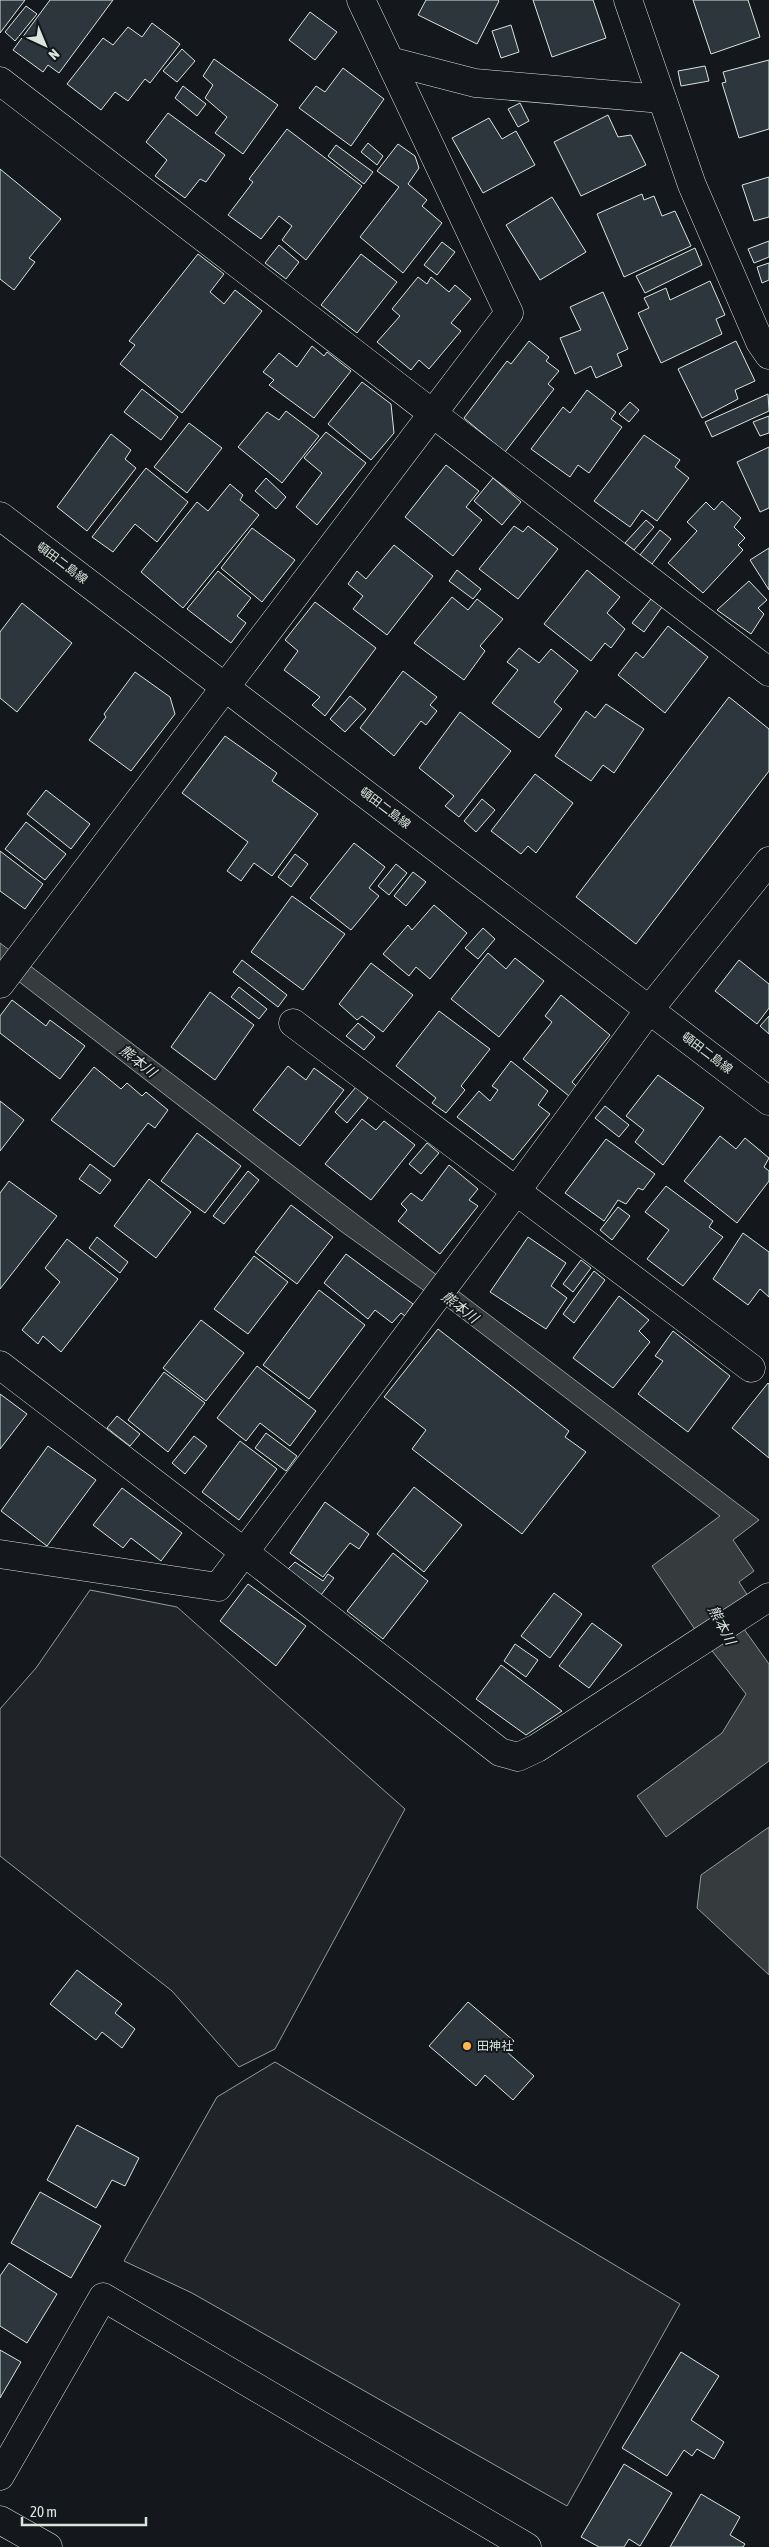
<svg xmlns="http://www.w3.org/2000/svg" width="769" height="2547" font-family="'Asap Condensed','Noto Sans JP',sans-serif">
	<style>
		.green { fill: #202428; stroke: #939e99 }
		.water { fill: #363b3e; stroke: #939e99 }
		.building { fill: #2c363c; stroke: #d8e6dc }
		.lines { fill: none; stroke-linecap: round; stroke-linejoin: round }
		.minor-casing { stroke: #d8e6dc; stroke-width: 29 }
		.secondary-casing { stroke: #d8e6dc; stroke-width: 29 }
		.minor { stroke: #14181c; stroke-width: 28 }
		.secondary { stroke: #14181c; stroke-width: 28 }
		.poi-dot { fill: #ffb74d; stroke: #14181c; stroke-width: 2 }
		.labels { text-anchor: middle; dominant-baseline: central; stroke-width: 4; stroke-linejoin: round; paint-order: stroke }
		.street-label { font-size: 12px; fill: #d8e6dc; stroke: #14181c }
		.poi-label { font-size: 12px; fill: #d8e6dc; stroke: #14181c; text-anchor: start }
		.water-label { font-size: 14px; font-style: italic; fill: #d8e6dc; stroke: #14181c }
	</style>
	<rect width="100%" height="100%" fill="#14181c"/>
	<g class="green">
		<path d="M90,1590L177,1607L405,1809L275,2049L239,2067L172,1991L0,1856V1709L36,1668Z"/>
		<path d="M275,2062L680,2304L567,2506L192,2293L124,2261L217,2097Z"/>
	</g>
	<g class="water">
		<path d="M0,943L759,1520L733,1540L754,1571L739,1582L748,1596L729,1608L769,1664V1761L666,1837L637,1796L722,1733L746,1694L694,1628L652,1566L720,1516L447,1307L342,1232L0,967Z"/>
		<path d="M769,1827V1975L697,1908L701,1875Z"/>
	</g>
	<g class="building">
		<path d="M0,0H25L0,33Z"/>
		<path d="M50,0H113L59,73L48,65L43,72L13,50Z"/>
		<path d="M426,0H498L499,1L477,44L418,15Z"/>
		<path d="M533,0H593L606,38L552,57Z"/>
		<path d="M693,0H748L760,37L711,54Z"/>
		<path d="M26,6L37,14L15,41L5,32Z"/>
		<path d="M310,12L337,32L315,60L289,40Z"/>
		<path d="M152,23L180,44L150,83L145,79L128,101L115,92L101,110L67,84L103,38L113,45L128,27L142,37Z"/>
		<path d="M511,25L519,52L501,58L492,31Z"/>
		<path d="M182,49L195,61L177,82L163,71Z"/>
		<path d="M214,59L278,105L243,154L215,133L227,117L205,98L213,85L203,76Z"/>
		<path d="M769,60V129L739,138L722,83L726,82L723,72Z"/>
		<path d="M705,66L709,81L681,86L678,71Z"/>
		<path d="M343,68L384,99L351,146L299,108L316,86L325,92Z"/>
		<path d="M183,86L206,104L197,116L175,98Z"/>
		<path d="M520,103L529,121L518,127L508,109Z"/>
		<path d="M168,113L225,155L206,182L200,179L185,198L155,176L167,160L146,142Z"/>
		<path d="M608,115L618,137L631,135L646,165L581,196L554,142Z"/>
		<path d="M489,118L502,139L516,131L535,165L483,193L452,138Z"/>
		<path d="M287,129L362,186L306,260L282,240L292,226L279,216L261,239L228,215L253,182L249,179Z"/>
		<path d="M368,143L383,156L377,165L361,152Z"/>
		<path d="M398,144L415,156L419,168L408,184L427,200L422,206L442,223L403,273L360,237L399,187L377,171Z"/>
		<path d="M336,145L373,172L364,184L328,156Z"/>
		<path d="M0,169L61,219L29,258L35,262L14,290L0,279Z"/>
		<path d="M769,177V217L754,221L742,185Z"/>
		<path d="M642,194L644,200L654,196L662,216L675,211L691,246L624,277L597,214Z"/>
		<path d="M552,197L586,252L540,280L506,225Z"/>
		<path d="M769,241V257L754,263L748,249Z"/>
		<path d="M442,242L455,252L437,275L424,265Z"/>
		<path d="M279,245L299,262L286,279L265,263Z"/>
		<path d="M695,248L702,265L645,293L636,276Z"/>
		<path d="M198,254L224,274L210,292L224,304L235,290L262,311L182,413L120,364L135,345L129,341Z"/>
		<path d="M361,254L397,282L357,333L321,305Z"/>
		<path d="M769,263V280L762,283L757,267Z"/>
		<path d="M418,277L427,284L431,277L449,292L455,285L471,299L451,323L461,331L429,369L419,360L411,370L377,342L400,316L392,309Z"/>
		<path d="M710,281L725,315L716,319L722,334L661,363L638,313L649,308L644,298L666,288L670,300Z"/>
		<path d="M603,292L628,349L617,354L622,366L596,378L591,366L575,374L560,338L581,330L570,307Z"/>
		<path d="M529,341L549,357L546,361L559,371L548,384L554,389L505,452L464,418L507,361L511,364Z"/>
		<path d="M736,341L755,381L735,390L738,399L702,418L678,369Z"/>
		<path d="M312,346L324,356L327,352L351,371L314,418L269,385L274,380L263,372L279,353L297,367Z"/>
		<path d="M362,382L391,404L394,433L371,460L328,424Z"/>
		<path d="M142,389L178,417L161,440L124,412Z"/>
		<path d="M587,390L616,412L611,419L622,427L589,473L578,465L570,477L531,449L563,407L570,413Z"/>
		<path d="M768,394L769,411L712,437L705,422Z"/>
		<path d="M630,402L639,410L629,422L619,414Z"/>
		<path d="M286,411L319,436L282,483L238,447L267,412L279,420Z"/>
		<path d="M769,416V433L760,436L753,422Z"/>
		<path d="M189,423L222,448L187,493L154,467Z"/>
		<path d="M326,432L366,463L317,525L296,507L322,473L304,458Z"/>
		<path d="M111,434L131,450L125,459L136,468L87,531L57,507Z"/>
		<path d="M644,435L680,460L675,467L689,478L657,521L642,510L630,527L594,501Z"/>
		<path d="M769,447V508L760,512L737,462Z"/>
		<path d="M446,465L479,491L466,507L482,520L453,556L405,517Z"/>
		<path d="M146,468L188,502L157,542L135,524L113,552L92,537Z"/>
		<path d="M266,478L286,497L276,509L255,491Z"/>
		<path d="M493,478L521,502L502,525L474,501Z"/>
		<path d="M230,484L243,495L240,500L259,515L183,608L141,572L197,502L208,511Z"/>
		<path d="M722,501L741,518L734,527L745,538L738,545L743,550L703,593L668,563L697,531L687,522L706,502L714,510Z"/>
		<path d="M646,520L654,527L634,550L625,543Z"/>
		<path d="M514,526L523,532L528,526L558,549L518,599L479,569Z"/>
		<path d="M252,528L295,560L262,602L221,568Z"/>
		<path d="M660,530L671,539L652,564L640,555Z"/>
		<path d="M394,545L433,576L387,635L353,609L363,596L348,584L357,571L366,579Z"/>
		<path d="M769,548V590L750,560Z"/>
		<path d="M457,570L481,589L473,599L449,581Z"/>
		<path d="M587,570L620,597L607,613L625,629L611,648L605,643L591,661L544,624Z"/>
		<path d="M218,571L251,598L237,616L246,623L231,643L187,609Z"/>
		<path d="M749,581L767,600L758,608L764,614L751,634L717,610Z"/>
		<path d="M452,597L468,610L477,599L503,619L480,646L485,651L464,680L414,643Z"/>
		<path d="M651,599L662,607L644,632L632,623Z"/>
		<path d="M315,602L376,648L325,716L312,705L320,697L284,670L298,651L285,640Z"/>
		<path d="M22,603L72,643L17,712L0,698V632Z"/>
		<path d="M668,626L708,657L665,713L618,675L636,652L643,658Z"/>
		<path d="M519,648L539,663L551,649L578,671L554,702L562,709L539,738L492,703L518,670L507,662Z"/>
		<path d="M403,671L437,697L430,705L437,711L426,725L421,721L394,756L360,728Z"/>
		<path d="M135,672L170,697L175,714L131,771L89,740L106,717L104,714Z"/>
		<path d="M350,696L366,709L345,732L330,719Z"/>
		<path d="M729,697L769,729V771L636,944L576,897Z"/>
		<path d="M606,704L644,729L614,773L603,765L591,781L555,756L586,711L595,718Z"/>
		<path d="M460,712L511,751L459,817L445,806L454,796L419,768Z"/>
		<path d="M225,736L277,773L272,781L318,814L272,876L254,863L241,881L227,871L248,842L182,793Z"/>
		<path d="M535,774L573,803L536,853L528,846L521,854L491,831Z"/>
		<path d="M46,790L90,824L71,849L27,814Z"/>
		<path d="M482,799L495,810L476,832L464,821Z"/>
		<path d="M26,822L66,854L45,880L5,849Z"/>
		<path d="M354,843L385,867L369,888L379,896L351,930L310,898Z"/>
		<path d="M0,851L43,884L25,909L0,891Z"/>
		<path d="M295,854L308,864L291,887L278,877Z"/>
		<path d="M396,864L407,873L389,895L378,886Z"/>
		<path d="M413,872L426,882L406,906L394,896Z"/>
		<path d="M292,896L345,934L303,990L251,952Z"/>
		<path d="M434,905L467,933L430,979L416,967L409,976L383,954L408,925L412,930Z"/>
		<path d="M483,928L495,939L478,959L465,948Z"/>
		<path d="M488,953L506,969L515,958L544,981L499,1037L451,999Z"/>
		<path d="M242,960L287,995L278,1007L233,972Z"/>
		<path d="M739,960L769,984V1008L757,1024L715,991Z"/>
		<path d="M371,963L413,995L383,1032L362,1016L357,1020L339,1004Z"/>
		<path d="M239,987L267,1009L259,1019L231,997Z"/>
		<path d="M210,992L254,1025L215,1080L171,1047Z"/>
		<path d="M561,995L610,1035L572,1082L577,1087L569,1096L523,1059L552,1022L545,1016Z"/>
		<path d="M12,1000L46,1026L50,1020L85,1046L60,1079L0,1033V1016Z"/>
		<path d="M439,1011L490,1049L461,1086L465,1090L446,1113L432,1103L436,1098L396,1066Z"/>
		<path d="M769,1016V1034L760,1026Z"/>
		<path d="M358,1023L375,1037L364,1050L346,1036Z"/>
		<path d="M511,1061L548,1091L538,1105L550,1114L513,1160L457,1117L479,1091L490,1101L498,1090L492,1086Z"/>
		<path d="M288,1066L306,1080L314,1068L344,1090L300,1146L253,1110Z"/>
		<path d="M94,1067L121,1089L127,1083L142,1096L146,1092L168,1110L155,1128L148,1123L114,1167L51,1120Z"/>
		<path d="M658,1075L704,1108L663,1165L635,1142L644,1130L626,1116Z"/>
		<path d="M356,1087L368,1098L347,1123L335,1112Z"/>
		<path d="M0,1101L24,1120L0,1151Z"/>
		<path d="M605,1106L629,1125L619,1137L595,1118Z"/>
		<path d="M362,1119L376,1130L384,1121L415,1145L371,1200L325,1164Z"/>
		<path d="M197,1133L241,1166L205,1213L161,1181Z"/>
		<path d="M720,1136L736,1149L745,1138L769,1158L764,1167L769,1171V1181L737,1223L684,1181Z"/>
		<path d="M606,1139L655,1174L643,1190L638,1188L626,1204L618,1200L604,1221L565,1193Z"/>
		<path d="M427,1143L439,1153L421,1174L409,1164Z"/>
		<path d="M90,1164L111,1180L100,1194L79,1179Z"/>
		<path d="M449,1165L478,1189L469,1200L478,1206L440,1254L398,1221L407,1210L401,1204L411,1193L422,1201Z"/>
		<path d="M248,1171L259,1180L224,1224L213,1216Z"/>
		<path d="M149,1179L191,1212L156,1258L114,1226Z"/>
		<path d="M9,1181L57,1216L0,1289V1193Z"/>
		<path d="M666,1186L713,1221L709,1227L723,1237L683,1286L647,1259L669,1230L645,1212Z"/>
		<path d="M291,1205L333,1237L297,1284L255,1252Z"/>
		<path d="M618,1207L630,1216L612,1240L600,1230Z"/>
		<path d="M743,1233L769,1252V1297L760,1289L748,1305L713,1279Z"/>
		<path d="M97,1237L128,1262L120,1273L89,1248Z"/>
		<path d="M528,1237L566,1263L551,1286L567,1298L546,1329L490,1292Z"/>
		<path d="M67,1239L118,1279L61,1352L43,1336L38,1344L22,1330L60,1282L45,1268Z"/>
		<path d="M346,1254L413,1304L405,1316L401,1313L392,1323L375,1310L368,1319L324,1283Z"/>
		<path d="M254,1256L288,1282L248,1334L214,1309Z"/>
		<path d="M581,1260L591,1268L573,1292L563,1284Z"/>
		<path d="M594,1271L605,1280L574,1323L563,1314Z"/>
		<path d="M319,1290L365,1325L309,1399L263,1365Z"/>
		<path d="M619,1296L649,1320L639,1331L650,1342L613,1388L573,1358Z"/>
		<path d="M201,1320L244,1353L206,1401L163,1368Z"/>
		<path d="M438,1329L569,1431L565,1437L586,1452L522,1534L412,1449L426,1430L384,1397Z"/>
		<path d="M673,1331L730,1376L688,1432L638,1394L663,1361L655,1356Z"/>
		<path d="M257,1366L316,1411L290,1446L260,1423L246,1441L217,1418Z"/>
		<path d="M164,1372L205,1403L168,1452L128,1420Z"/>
		<path d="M768,1383L769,1384V1458L732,1428Z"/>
		<path d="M0,1394L27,1414L0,1449Z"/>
		<path d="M117,1416L140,1434L130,1446L107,1428Z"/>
		<path d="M266,1433L297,1456L286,1471L255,1448Z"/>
		<path d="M194,1436L207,1446L185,1474L172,1463Z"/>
		<path d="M240,1441L277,1469L239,1520L202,1492Z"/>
		<path d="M48,1446L96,1480L47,1546L1,1511Z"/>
		<path d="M414,1487L462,1525L424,1572L377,1534Z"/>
		<path d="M122,1488L182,1533L161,1561L131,1538L123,1548L93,1525Z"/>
		<path d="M325,1502L369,1534L359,1549L350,1543L323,1577L290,1553Z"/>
		<path d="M393,1553L428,1581L383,1639L347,1611Z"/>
		<path d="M295,1562L323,1581L328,1574L334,1578L321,1595L288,1569Z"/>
		<path d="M248,1584L306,1626L276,1666L220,1621Z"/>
		<path d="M554,1593L582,1614L550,1658L521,1636Z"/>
		<path d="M592,1623L622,1645L589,1688L559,1666Z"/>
		<path d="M515,1644L538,1660L526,1677L504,1661Z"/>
		<path d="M501,1665L562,1711L526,1735L476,1699Z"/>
		<path d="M77,1970L122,2004L115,2013L135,2029L122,2048L102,2032L96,2040L50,2004Z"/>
		<path d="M468,2002L514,2041L506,2051L534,2076L513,2100L485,2075L476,2086L429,2046Z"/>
		<path d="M77,2125L139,2158L125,2186L112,2180L96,2208L47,2180Z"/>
		<path d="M40,2192L101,2226L71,2278L11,2243Z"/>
		<path d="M9,2263L57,2294L27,2343L0,2326V2276Z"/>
		<path d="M0,2350L21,2362L0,2398Z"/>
		<path d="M681,2352L719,2376L691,2420L724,2442L714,2459L697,2449L692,2456L684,2450L667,2476L622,2448Z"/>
		<path d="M624,2464L672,2493L640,2546L629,2539L624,2547H599L581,2537Z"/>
		<path d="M701,2494L740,2517L730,2535L745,2544L743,2547H670Z"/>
	</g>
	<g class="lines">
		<g class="minor-casing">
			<g id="minor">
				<path d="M628,0L692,185L760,342L769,355"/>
				<path d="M390,61L475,83L662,99"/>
				<path d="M0,81L769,672"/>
				<path d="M0,984L509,313L361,0"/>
				<path d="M293,1023L751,1368"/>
				<path d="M0,1365L244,1552L500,1752L518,1757L537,1748L769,1597"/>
				<path d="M0,1554L218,1587L517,1190L649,1010L769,861"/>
				<path d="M0,2476L103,2297L527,2547"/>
				<path d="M0,2520L48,2547"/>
			</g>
		</g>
		<g class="secondary-casing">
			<path id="secondary" d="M0,516L769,1101"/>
		</g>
		<use href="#minor" class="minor"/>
		<use href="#secondary" class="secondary"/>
	</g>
	<circle class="poi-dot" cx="467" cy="2046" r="5"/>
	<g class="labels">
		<g class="street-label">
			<text transform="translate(62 563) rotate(37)">頓田二島線</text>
			<text transform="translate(385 808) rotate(37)">頓田二島線</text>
			<text transform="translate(707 1053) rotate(37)">頓田二島線</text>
		</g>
		<g class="poi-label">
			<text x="477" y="2046">田神社</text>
		</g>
		<g class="water-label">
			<text transform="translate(138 1061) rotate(38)">熊本川</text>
			<text transform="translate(460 1307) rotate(37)">熊本川</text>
			<text transform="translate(722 1625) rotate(62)">熊本川</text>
		</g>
	</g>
	<g transform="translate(45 45) rotate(136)" stroke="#14181c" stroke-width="4" paint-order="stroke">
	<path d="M0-4L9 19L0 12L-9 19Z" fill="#d8e6dc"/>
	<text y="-8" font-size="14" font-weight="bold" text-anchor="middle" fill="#d8e6dc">N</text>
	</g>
	<path d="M22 2517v8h124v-8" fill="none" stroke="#d8e6dc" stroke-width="2.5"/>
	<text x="30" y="2517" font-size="15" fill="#d8e6dc" stroke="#14181c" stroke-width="4" paint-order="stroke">20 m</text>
</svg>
